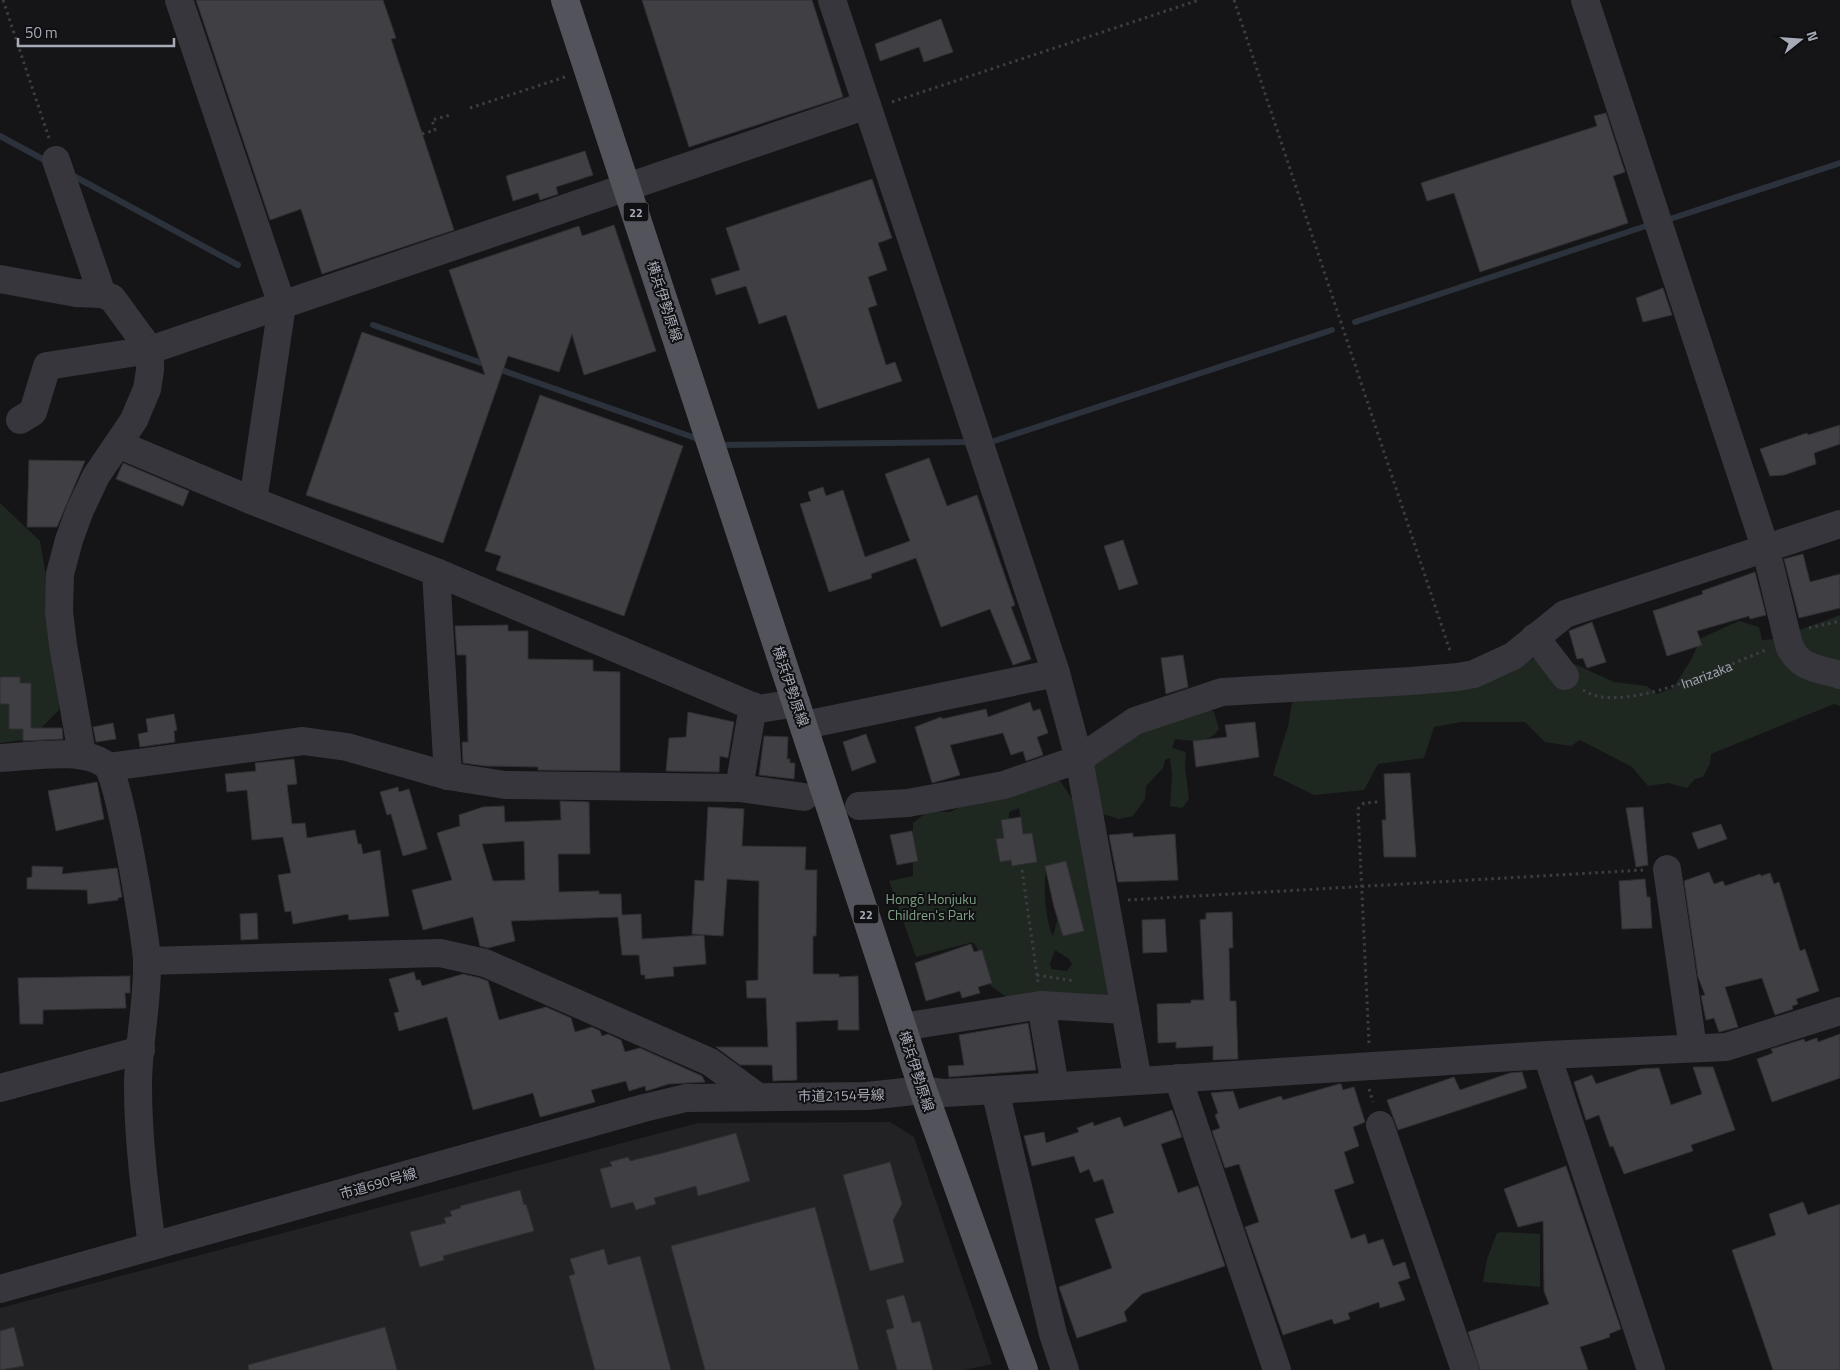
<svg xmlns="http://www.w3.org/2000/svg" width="1840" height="1370" font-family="'Titillium Web','Noto Sans JP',sans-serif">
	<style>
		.built { fill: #222124 }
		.green { fill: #1f2721; fill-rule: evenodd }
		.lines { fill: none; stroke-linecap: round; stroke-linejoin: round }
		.stream { stroke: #2c323b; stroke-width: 6 }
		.building { fill: #403f44; stroke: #302f33; fill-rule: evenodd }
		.path { stroke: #3c3d43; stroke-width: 3; stroke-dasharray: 2.5 4; stroke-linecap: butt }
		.minor { stroke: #36363c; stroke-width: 28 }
		.major { stroke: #52535b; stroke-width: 28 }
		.labels { text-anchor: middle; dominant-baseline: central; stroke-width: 4; stroke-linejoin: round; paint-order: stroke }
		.shield { fill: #101012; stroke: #7a7c86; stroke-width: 1 }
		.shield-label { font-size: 12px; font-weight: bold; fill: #a7aab7 }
		.street-label { font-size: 14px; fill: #a7aab7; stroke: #101012 }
		.park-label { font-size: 14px; fill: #7fa286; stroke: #101012 }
	</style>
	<rect width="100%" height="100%" fill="#151517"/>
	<path class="built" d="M890,1122L914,1137L992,1364L964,1370H0V1308L698,1123Z"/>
	<g class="green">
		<path d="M0,503L40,541L61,664L59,710L30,739L0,743Z"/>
		<path d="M1840,615V706L1834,704L1711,754L1710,764L1703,777L1695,779L1687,788L1668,783L1648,786L1632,767L1580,740L1571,746L1545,742L1525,722H1461L1434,727L1424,758L1378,764L1364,790L1314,795L1273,775L1288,726L1292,703L1310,693L1521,664L1550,653L1614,682L1647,686L1657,694L1673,688L1691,660L1701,638L1739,621L1759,627L1762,640L1775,639Z"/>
		<path d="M1206,707L1214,712L1219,729C1210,744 1190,741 1175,739L1172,748L1186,752L1185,767L1189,799L1182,808L1170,806L1172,775L1170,758L1165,760L1163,768L1146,786L1145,799L1133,816L1119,819L1099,813L1087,755Z"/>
		<path d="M1053,778L1061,782L1079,810L1114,997L1016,1004L991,986L977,948L973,942L916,957L889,881L913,876V823L928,811L950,812L968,803ZM1019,808L1028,863C1019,865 1014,864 1008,857L1009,812ZM1047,868L1058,917L1053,936C1046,926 1042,880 1047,868ZM1055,950L1069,959L1072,964L1067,971L1051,969L1050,964Z"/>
		<path d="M1503,1232L1540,1234V1287L1483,1282L1487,1259L1497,1233Z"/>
	</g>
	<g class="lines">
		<g class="stream">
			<path d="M0,136L50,163"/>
			<path d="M70,174L238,265"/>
			<path d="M1667,220L1840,163"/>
			<path d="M1355,322L1646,226"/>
			<path d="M373,325L701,440"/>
			<path d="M991,442L1332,330"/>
			<path d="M717,445L969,442"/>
		</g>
	</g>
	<g class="building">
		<path d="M196,0H383L396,38L391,39L454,230L322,274L301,209L270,220Z"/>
		<path d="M642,0H812L843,97L689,147Z"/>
		<path d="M941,19L953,52L924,62L919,47L880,61L875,44Z"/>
		<path d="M1606,113L1625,172L1613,176L1628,223L1480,272L1454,193L1427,201L1421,183L1597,126L1594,116Z"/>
		<path d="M585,151L593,175L556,187L558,194L540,200L538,193L513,201L506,176Z"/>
		<path d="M872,179L892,238L878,243L887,270L868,277L877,305L868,308L886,365L895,362L902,381L818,409L786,315L759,324L746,286L716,295L711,279L740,270L726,228Z"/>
		<path d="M614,225L656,351L584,375L572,334L559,372L508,356L443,543L306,495L362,332L485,375L449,270L579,226L582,236Z"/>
		<path d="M1663,288L1672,315L1643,322L1636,298Z"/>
		<path d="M540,395L683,446L624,616L496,570L501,556L485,551Z"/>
		<path d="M1840,425V444L1814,453L1816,464L1784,475L1770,476L1760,449L1807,433L1808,435Z"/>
		<path d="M929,458L947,506L977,495L1015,605L1011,607L1031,659L1013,665L990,609L941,627L916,558L871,574L872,578L829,592L800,504L811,501L808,492L823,487L826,496L843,490L865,557L910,541L885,474Z"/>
		<path d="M29,460L85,461L57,527H27Z"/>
		<path d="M123,463L189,491L183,506L116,479Z"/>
		<path d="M1123,540L1138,584L1119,590L1104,546Z"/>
		<path d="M1803,554L1810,582L1840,574V608L1799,618L1784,559Z"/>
		<path d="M1755,572L1766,615L1750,619L1749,616L1697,631L1702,645L1667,656L1653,611L1703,594L1702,591Z"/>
		<path d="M1592,622L1606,662L1587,668L1583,658L1577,659L1569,631Z"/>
		<path d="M508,625V631H528V659L593,660V671L620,672V771L538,770V767L486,766L463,763L462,742H468L466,655H457L455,626Z"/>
		<path d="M1183,655L1188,687L1166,694L1161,658Z"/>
		<path d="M0,677H20V683H31V728H62L63,739L23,741V729H9V704H0Z"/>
		<path d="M1030,702L1033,711L1040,709L1048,733L1037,737L1043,755L1026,761L1023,751L1011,755L1003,733L950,745L960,775L932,783L915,727L941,717L942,719L986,709L988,717Z"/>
		<path d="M688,712L734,722L728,758L720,756L719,772L666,771L669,738L686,737Z"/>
		<path d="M174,714L177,730L174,731L175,742L140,747L138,734L148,732L146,719Z"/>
		<path d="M1255,722L1259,757L1196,767L1193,741L1227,737L1225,725Z"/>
		<path d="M113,723L116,739L96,742L93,727Z"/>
		<path d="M866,734L876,762L852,771L843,742Z"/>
		<path d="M764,736L788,737L787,759H790V763H795L794,779L759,775Z"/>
		<path d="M294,759L297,784L287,785L292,824L305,823L307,838L355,830L358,844H361L363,854L380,850L389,916L349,920L348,914L293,924L291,911L285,912L278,875L291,873L283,837L252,840L247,790L227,792L225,774L256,771L255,763Z"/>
		<path d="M1410,773L1416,857H1384L1382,820H1386L1384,774Z"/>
		<path d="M97,782L104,819L56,831L48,791Z"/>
		<path d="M398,787L399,792L409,789L427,849L403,856L391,814L387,815L380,792Z"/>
		<path d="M560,801L589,802L590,854H558L559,892L599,891V894H621L622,915L641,914L642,939L704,935L706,964L673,967L674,976L645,979V975H641L639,955H622L618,917L511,921L515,941L488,948L480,946L473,917L423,930L412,890L452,880L437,833L460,826L459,815L483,807L504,806L505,822L561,820ZM524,841L525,880L493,881L482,844Z"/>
		<path d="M708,807L744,809L742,846L806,847L805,870H817L816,936H813V974H839V977L858,976L859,1030H838V1020L796,1022L797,1080L773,1081L772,1065H740L716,1047H768L766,998H747L746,981L758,980L759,881L727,879L723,936L692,934L695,880L704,881Z"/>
		<path d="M1643,807L1648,865L1636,867L1626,808Z"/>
		<path d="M1021,817L1023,834L1032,833L1037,862L1012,866L1011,860L1000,862L996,839L1004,838L1001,820Z"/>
		<path d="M1721,824L1727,839L1698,849L1692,833Z"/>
		<path d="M912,831L918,861L897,865L890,835Z"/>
		<path d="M1133,833V837L1175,834L1178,880L1118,882L1109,835Z"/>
		<path d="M1066,861L1084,931L1063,936L1054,907L1045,866Z"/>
		<path d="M32,866L63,867L62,874L117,868L122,897L118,898V900L88,904L87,890L27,889V878L32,877Z"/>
		<path d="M1709,872L1714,884L1723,881L1725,886L1760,874L1761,876L1770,873L1774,884L1779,882L1800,951L1805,949L1819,991L1796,999L1798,1004L1792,1006L1793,1009L1775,1015L1762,978L1725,987L1738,1027L1719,1032L1714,1018L1706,1020L1701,996L1705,995L1698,977L1684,881Z"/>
		<path d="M1645,879L1647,897H1650L1652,928L1622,929L1619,881Z"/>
		<path d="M1232,912L1233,948H1229L1230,1001H1236L1238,1059L1213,1060V1046L1176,1048V1042L1158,1043L1157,1004L1191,1003V1000H1204L1200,920L1206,919V913Z"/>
		<path d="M257,913L258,939L241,940L240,914Z"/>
		<path d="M1165,919L1167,952L1143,953L1142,920Z"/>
		<path d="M971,944L974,952L982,950L992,983L978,987L980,993L962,998L960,991L926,1001L915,963Z"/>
		<path d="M414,972L416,980H420L422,986L463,974L480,978L488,981L499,1020L546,1007L571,1018L575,1032L592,1027L600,1031L602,1036L608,1034L621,1040L625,1052L640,1048L702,1076L705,1082L669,1084L646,1091L645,1086L629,1091L626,1081L591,1090L595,1102L540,1117L533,1093L473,1110L447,1017L399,1031L394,1013L399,1012L389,979Z"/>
		<path d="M130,976V993H125L126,1008L43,1010V1024H20L18,978Z"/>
		<path d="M1028,1023L1036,1070L949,1077L948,1066L964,1065L959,1035Z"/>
		<path d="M1840,1034V1078L1772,1102L1757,1059L1773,1053L1771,1049L1804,1039L1805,1042L1817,1038L1818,1042Z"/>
		<path d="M1693,1067H1713L1735,1130L1691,1145L1693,1151L1624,1174L1613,1146L1610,1147L1599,1115L1586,1120L1574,1082L1592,1075L1596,1084L1641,1069L1659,1068L1671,1105L1702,1094Z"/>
		<path d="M1522,1072L1527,1088L1398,1130L1387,1100L1454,1077L1460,1090L1510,1073Z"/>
		<path d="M1339,1084H1341L1343,1090L1354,1087L1365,1122L1353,1127L1359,1146L1344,1152L1354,1183L1334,1190L1351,1239L1365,1234L1368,1244L1383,1239L1393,1266L1405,1262L1410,1278L1398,1282L1405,1300L1380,1308L1379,1302L1348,1313L1350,1319L1334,1324L1332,1319L1283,1335L1245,1227L1259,1222L1239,1164L1225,1168L1212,1131L1220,1128L1215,1115L1218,1113L1211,1093L1233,1091L1239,1109L1281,1096L1283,1100Z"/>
		<path d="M1172,1110L1182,1137L1161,1144L1178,1193L1198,1186L1225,1266L1142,1294L1124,1312L1127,1321L1077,1338L1059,1287L1112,1268L1095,1219L1114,1213L1103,1179L1094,1182L1089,1169L1080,1173L1074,1156L1032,1166L1024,1136L1044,1132L1046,1143L1079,1132L1077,1128L1093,1122L1094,1126L1120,1117L1124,1127Z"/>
		<path d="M736,1133L750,1181L698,1196L696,1186L654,1198L656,1204L636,1210L633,1202L611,1208L600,1169L612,1166L610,1162L628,1157L630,1161L663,1153Z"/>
		<path d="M890,1162L902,1204L893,1220L904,1262L870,1271L843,1175Z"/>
		<path d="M1566,1166L1621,1329L1609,1334L1610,1337L1580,1347L1588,1370H1480L1468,1332L1549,1304L1544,1291L1543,1221L1518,1227L1504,1189Z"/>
		<path d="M520,1190L524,1205L526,1204L534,1231L443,1256L444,1260L420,1267L410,1232L446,1223L444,1218L452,1216L450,1211L461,1208L460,1206Z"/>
		<path d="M1803,1202L1808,1215L1840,1204V1370H1773L1732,1250L1776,1235L1769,1214Z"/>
		<path d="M815,1207L859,1370H705L671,1246Z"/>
		<path d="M604,1249L608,1265L640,1256L671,1370H595L569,1276L575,1274L570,1259Z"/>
		<path d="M904,1295L912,1323L920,1321L933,1370H897L886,1330L894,1328L886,1300Z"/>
		<path d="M14,1327L24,1366L0,1370V1331Z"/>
		<path d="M385,1327L397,1370H249L248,1365Z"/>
	</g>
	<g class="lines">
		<g class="path">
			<path d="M3,0L49,138"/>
			<path d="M1234,0L1451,654"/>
			<path d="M892,102L1199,0"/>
			<path d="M470,108L565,77"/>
			<path d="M422,134L435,130L432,120L450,115"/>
			<path d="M1809,628L1840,621"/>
			<path id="s1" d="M1583,690C1622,717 1726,665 1766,650"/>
			<path d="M1022,870L1038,982"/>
			<path d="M1128,900L1643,870"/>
			<path d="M1037,975L1075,981"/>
			<path d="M1369,1043L1358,809L1364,803L1379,802"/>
			<path d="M1369,1089L1373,1102"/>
		</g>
		<g class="minor">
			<path d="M179,0L282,305L253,501"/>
			<path d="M832,0L1056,673L1079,759L1138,1081"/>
			<path d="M1585,0L1766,550L1789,645C1799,669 1817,668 1840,675"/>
			<path d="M56,160L102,294"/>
			<path d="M0,279L76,293L102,294L112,298L150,350V370L147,389L134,420L96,476L80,510L69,540L60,574L59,612L63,645L82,754"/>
			<path d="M20,420L33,412L47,366L150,350L867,105"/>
			<path d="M118,444L253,501L436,572L759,709L796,703"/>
			<path d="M436,572L448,776"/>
			<path d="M1535,637L1565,676"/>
			<path d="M805,725L1056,673"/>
			<path d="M0,758C29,757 84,746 107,766C119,776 146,936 147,961C148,1002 138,1044 138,1085C138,1139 145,1193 152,1246"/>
			<path d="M109,767L303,741L347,747L448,776L505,785L739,788L804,797"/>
			<path d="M739,788L753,706"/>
			<path d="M859,806L908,803L1004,785L1079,759L1135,721L1222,692L1411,681L1458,677L1474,674L1513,656L1565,614L1840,524"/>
			<path d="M1667,869L1693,1048"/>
			<path d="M147,961L440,953L485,963L710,1062L758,1097"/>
			<path d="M1041,1005L1055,1086"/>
			<path d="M902,1027L1041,1005L1125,1010"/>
			<path d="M1547,1055L1651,1370"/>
			<path d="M1178,1078L1277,1370"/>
			<path d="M0,1088L141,1050"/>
			<path d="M995,1090L1053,1334L1065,1370"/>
			<path d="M1380,1125L1465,1370"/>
			<path d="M0,1289L644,1108L686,1098L867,1096L923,1090L944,1093L995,1090L1547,1055L1726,1047L1840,1011"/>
		</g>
		<path class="major" d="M565,0L923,1090L1024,1370"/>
	</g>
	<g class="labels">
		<g class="shield">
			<rect x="623.5" y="202.5" width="25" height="19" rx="4"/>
			<rect x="853.5" y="904.5" width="25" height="19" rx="4"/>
		</g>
		<g class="shield-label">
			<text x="636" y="212">22</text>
			<text x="866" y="914">22</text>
		</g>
		<g class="street-label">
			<text transform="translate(665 301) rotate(72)">横浜伊勢原線</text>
			<text stroke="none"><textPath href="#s1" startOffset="128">Inarizaka</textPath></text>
			<text transform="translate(791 686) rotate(71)">横浜伊勢原線</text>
			<text transform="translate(917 1071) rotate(72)">横浜伊勢原線</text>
			<text transform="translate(841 1095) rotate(-1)">市道2154号線</text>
			<text transform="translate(378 1183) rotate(-16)">市道690号線</text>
		</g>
		<g class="park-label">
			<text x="931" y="898">Hongō Honjuku<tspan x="931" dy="16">Children's Park</tspan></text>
		</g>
	</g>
	<g transform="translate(1800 40) rotate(73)" stroke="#101012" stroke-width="4" paint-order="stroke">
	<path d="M0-4L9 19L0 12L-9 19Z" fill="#a7aab7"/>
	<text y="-8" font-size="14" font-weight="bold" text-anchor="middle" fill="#a7aab7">N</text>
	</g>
	<path d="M18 38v8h156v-8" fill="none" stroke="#a7aab7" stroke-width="2.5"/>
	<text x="25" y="38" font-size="15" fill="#a7aab7" stroke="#101012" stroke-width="4" paint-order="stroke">50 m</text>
</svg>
